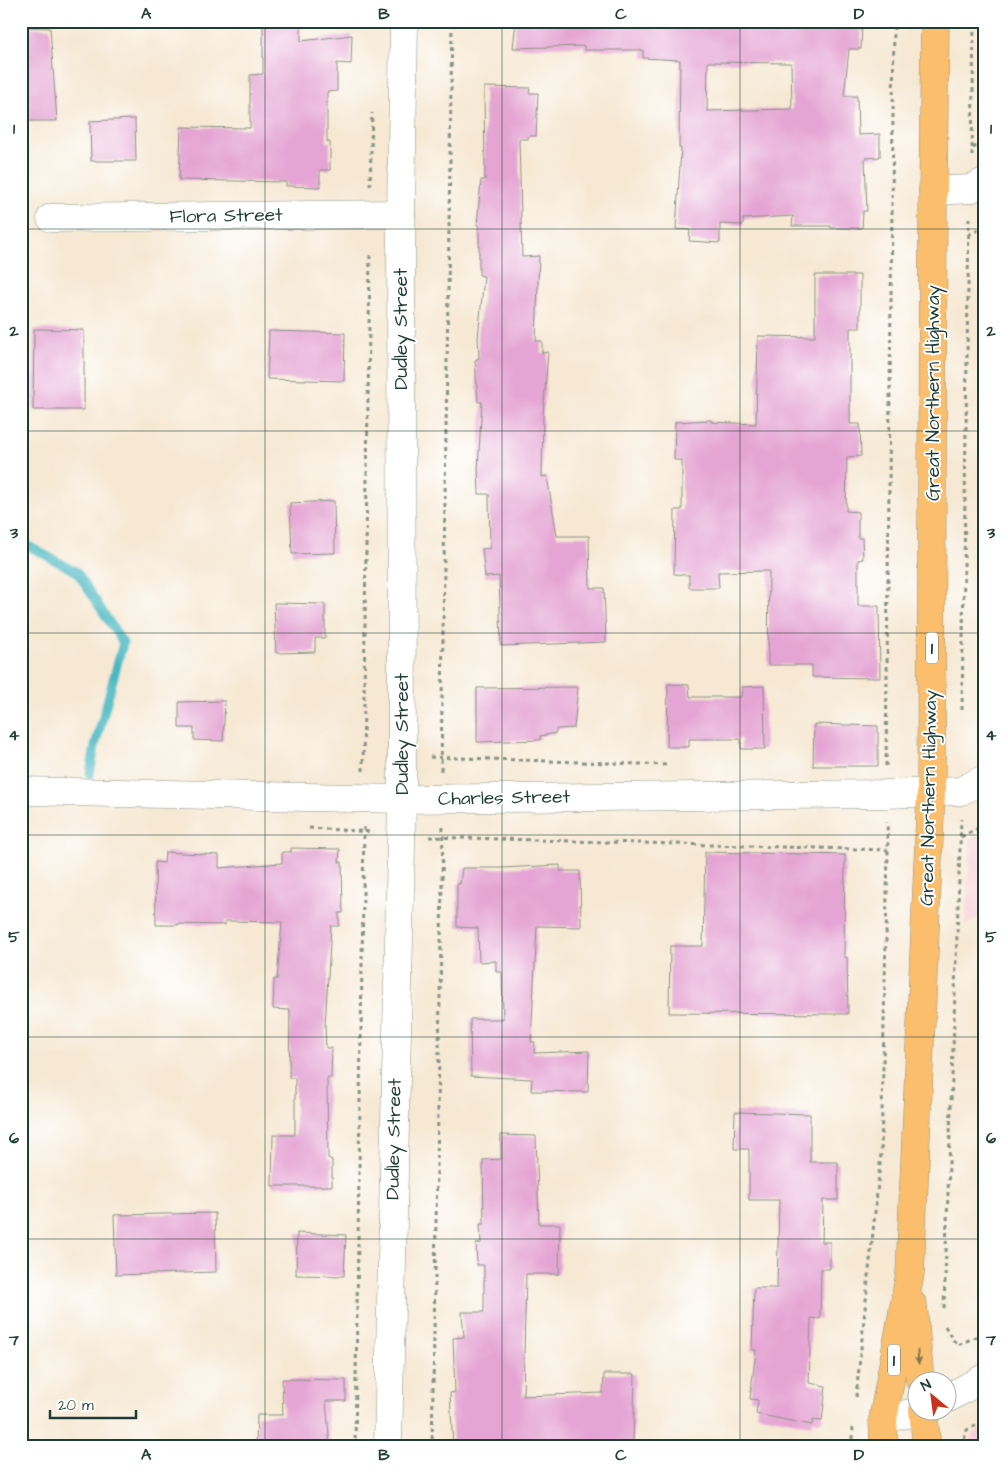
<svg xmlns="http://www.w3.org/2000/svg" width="1005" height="1468" font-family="'Architects Daughter',sans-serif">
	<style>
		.built { fill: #f6cfd6 }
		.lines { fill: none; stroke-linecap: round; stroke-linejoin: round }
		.stream { stroke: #49b8c1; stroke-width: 9 }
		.building { fill: #e5a5d4; fill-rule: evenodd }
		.minor-casing { stroke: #8a9284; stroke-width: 29 }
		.major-casing { stroke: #8a9284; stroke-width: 29 }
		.path { stroke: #8a9284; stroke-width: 3; stroke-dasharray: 4 4; stroke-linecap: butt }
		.minor { stroke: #fff; stroke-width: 28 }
		.major { stroke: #fabe6d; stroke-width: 28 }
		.oneway { fill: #82774e }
		.grid { fill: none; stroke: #1f3d34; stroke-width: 1; stroke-opacity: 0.55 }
		.labels { text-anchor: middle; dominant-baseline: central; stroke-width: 4; stroke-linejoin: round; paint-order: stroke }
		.shield { fill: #fff; stroke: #627771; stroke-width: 1 }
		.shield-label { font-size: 18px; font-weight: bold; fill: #1f3d34 }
		.street-label { font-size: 19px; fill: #1f3d34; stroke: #fff }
		.neatline { fill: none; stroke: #1f3d34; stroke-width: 2 }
		.grid-label { font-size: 16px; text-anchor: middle; font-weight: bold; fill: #1f3d34 }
	</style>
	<rect width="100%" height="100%" fill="#fff"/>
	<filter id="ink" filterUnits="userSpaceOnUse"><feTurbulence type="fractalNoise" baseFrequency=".02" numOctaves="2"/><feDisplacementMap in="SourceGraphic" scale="10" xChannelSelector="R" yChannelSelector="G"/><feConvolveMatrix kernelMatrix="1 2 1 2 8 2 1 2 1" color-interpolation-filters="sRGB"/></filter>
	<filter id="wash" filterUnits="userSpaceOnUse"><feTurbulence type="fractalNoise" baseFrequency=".0096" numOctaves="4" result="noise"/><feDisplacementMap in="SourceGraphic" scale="20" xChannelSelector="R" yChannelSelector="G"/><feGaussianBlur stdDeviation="1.12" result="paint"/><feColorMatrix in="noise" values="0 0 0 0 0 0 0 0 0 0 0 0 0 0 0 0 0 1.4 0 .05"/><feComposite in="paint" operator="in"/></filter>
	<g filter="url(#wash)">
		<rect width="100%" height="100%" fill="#f6e8d3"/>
		<g class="built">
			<path d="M984,832V915L965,925L971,839Z"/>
			<path d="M984,1427V1447H968L972,1434Z"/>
		</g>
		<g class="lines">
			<path class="stream" d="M21,542L77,572L123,643L95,746L90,774"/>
		</g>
		<g id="blocks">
			<g class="building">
				<path d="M263,21H301V41L352,35L351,64L337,63V91L327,92V142H330V170H320V187L286,186V182L179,180L181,127L250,128V75L263,74Z"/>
				<path d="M516,21H862L861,49H849L844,96H857L858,135L880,134V157L865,158L867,211H863L862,228H831V226H792L793,216L743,219V225L720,224V243L689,241L690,230L676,229L681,148H679L680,60L643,58V50H584V46L513,48ZM708,62L791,63L792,109L707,111Z"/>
				<path d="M21,27L50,28L57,121H29V116H21Z"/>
				<path d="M484,87L530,88L529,93H538L536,136H528V139H519L522,257L539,256L536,341H542V353L548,352L543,416L542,477L547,476L557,536H589L590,588H604L606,642L501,646L499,576L485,577L482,549L490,548L489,494H479L478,469L482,402H478L475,360L479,358L478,338L484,276L479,275V225H477L481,180H485Z"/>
				<path d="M135,119L136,161H91L90,121Z"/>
				<path d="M815,275H860V328H850V424H860L861,456L847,457L846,511L858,512V538H862L863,559L858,560V606H879L880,678L812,677V665H768L769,571L718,572L719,588H689V575L674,574L675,510H682V460H674L675,422L711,420V422L756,424L758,336L815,337Z"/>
				<path d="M34,329L84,330V410H33Z"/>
				<path d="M269,331L345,333L344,381L267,379Z"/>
				<path d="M334,501L335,553L292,554L290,503Z"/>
				<path d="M274,603L325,604V638H315V652L276,653Z"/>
				<path d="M668,684L689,685L690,697H741L742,687L764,686L765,749H741V739H689V747H667Z"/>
				<path d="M578,687L574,728L556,729V733L540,736V740L477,742V688Z"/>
				<path d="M225,701L223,741L194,740V728H179V702Z"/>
				<path d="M814,724L878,726V766H813Z"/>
				<path d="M291,848L340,849L339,862H342L343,913H339V926H331L325,1026L326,1048H332L331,1078H327L328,1158L332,1160V1186H272L273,1135H295V1078H289L290,1010L273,1009L274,979H277L282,922L225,921V925L178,924V925H156L155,862L164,863L165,852L219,855V868L282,863V852H291Z"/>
				<path d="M705,852L845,855L844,957H847L848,1014L669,1013L670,946H703Z"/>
				<path d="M560,865V871H580L581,927L537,926L531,1042H535L534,1053L589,1051L588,1092L531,1091L532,1079L471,1076L470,1019H503L502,972H496V961L479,962L478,928L457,927V884H460L462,868H502Z"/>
				<path d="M735,1112L810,1114V1162H838V1200H823L822,1242H830V1269H821L820,1319L811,1318L809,1383L826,1386L822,1421L813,1420L812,1425L756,1414L758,1400L750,1399L756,1350H752L754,1288H777L779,1200H749V1149H734Z"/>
				<path d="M501,1135L536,1136L539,1224H560L559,1274H526L523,1396L603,1393L604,1374H635L633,1442H620V1447H453L450,1393L455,1392L453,1338L464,1337L462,1312H484V1265H477L476,1244L481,1243L480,1224H484L483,1160L501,1159Z"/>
				<path d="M215,1213L216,1272L116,1275L114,1215Z"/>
				<path d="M297,1233L346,1235L344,1276L296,1275Z"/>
				<path d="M282,1379L346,1380V1401H326L330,1447H256L257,1415H283Z"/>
			</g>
		</g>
	</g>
	<g filter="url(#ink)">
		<use href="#blocks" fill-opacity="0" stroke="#8a9284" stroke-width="1"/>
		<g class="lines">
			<g class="minor-casing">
				<g id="minor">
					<path d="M933,191L970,189L984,182"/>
					<path d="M51,218L401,214"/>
					<path d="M21,791L402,799L886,794L961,791L984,779"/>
					<path d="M948,1398L984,1378"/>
					<path d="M883,1419L925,1410"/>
					<path d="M388,1447L402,799L401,214L404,21"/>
				</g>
			</g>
			<g class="major-casing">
				<g id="major">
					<path d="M913,1305L920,1380"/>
					<path d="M923,1410L927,1447"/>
					<path d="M884,1447L883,1419L910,1274L931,793L933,191L935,21"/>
				</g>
			</g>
			<g class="path">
				<path d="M973,148L984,142"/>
				<path d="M972,156L974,21"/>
				<path d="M370,186L372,113"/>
				<path d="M968,235L984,227"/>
				<path d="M962,710L969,217"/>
				<path d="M430,757L669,765"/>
				<path d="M886,766L894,21"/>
				<path d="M363,771L370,253"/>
				<path d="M441,771L452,21"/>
				<path d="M309,828L373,832"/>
				<path d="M429,837L888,850"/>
				<path d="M961,837L984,825"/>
				<path d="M944,1308L961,819"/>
				<path d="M945,1326L952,1339L958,1345L984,1333"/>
				<path d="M978,1337L984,1348"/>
				<path d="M856,1397L881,1154L888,850L887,822"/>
				<path d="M355,1447L364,826"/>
				<path d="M432,1447L443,827"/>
				<path d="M851,1447L853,1428"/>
				<path d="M962,1447L967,1430L984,1421"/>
			</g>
			<use href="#minor" class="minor"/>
			<use href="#major" class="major"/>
		</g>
		<defs><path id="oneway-solid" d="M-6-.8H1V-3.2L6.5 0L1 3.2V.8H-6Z" transform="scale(1.25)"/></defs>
		<use class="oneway" href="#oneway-solid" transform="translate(918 1357) rotate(84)"/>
	</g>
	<path class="grid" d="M265,21V1447M502,21V1447M740,21V1447M21,229H984M21,431H984M21,633H984M21,835H984M21,1037H984M21,1239H984"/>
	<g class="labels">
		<g class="shield">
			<rect x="926" y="632.5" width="12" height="31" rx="4"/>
			<rect x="888" y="1344.5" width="12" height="31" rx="4"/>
		</g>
		<g class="shield-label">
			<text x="932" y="648">1</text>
			<text x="894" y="1360">1</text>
		</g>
		<g class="street-label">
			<text transform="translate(226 216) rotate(-1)">Flora Street</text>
			<text transform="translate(401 329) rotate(-90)">Dudley Street</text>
			<text transform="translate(933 393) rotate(-90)">Great Northern Highway</text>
			<text transform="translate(402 734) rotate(-90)">Dudley Street</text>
			<text transform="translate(504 798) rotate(-1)">Charles Street</text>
			<text transform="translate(929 798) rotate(-89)">Great Northern Highway</text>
			<text transform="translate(394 1139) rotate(-89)">Dudley Street</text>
		</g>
	</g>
	<rect width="1005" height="1468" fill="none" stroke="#fff" stroke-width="55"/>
	<g transform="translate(932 1396) rotate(331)"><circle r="24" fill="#ffffff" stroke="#a5b1ae"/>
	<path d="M0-4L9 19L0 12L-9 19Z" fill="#c8321e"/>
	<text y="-8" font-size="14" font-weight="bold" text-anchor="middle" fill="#1f3d34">N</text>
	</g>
	<path d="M50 1410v8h86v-8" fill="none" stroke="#1f3d34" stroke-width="2.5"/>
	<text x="58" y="1410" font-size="15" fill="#1f3d34" stroke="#ffffff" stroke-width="4" paint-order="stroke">20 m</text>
	<rect x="28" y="28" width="950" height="1412" class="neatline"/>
	<g class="grid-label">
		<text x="146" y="19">A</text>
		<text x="384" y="19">B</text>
		<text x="621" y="19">C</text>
		<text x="859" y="19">D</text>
		<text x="14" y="134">1</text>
		<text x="991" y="134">1</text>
		<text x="14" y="336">2</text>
		<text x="991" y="336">2</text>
		<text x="14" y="538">3</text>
		<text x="991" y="538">3</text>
		<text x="14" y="740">4</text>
		<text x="991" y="740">4</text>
		<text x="14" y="942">5</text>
		<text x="991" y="942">5</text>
		<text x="14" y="1143">6</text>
		<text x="991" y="1143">6</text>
		<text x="14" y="1345">7</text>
		<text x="991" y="1345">7</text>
		<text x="146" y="1460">A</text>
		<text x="384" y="1460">B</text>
		<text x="621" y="1460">C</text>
		<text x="859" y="1460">D</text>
	</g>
</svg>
